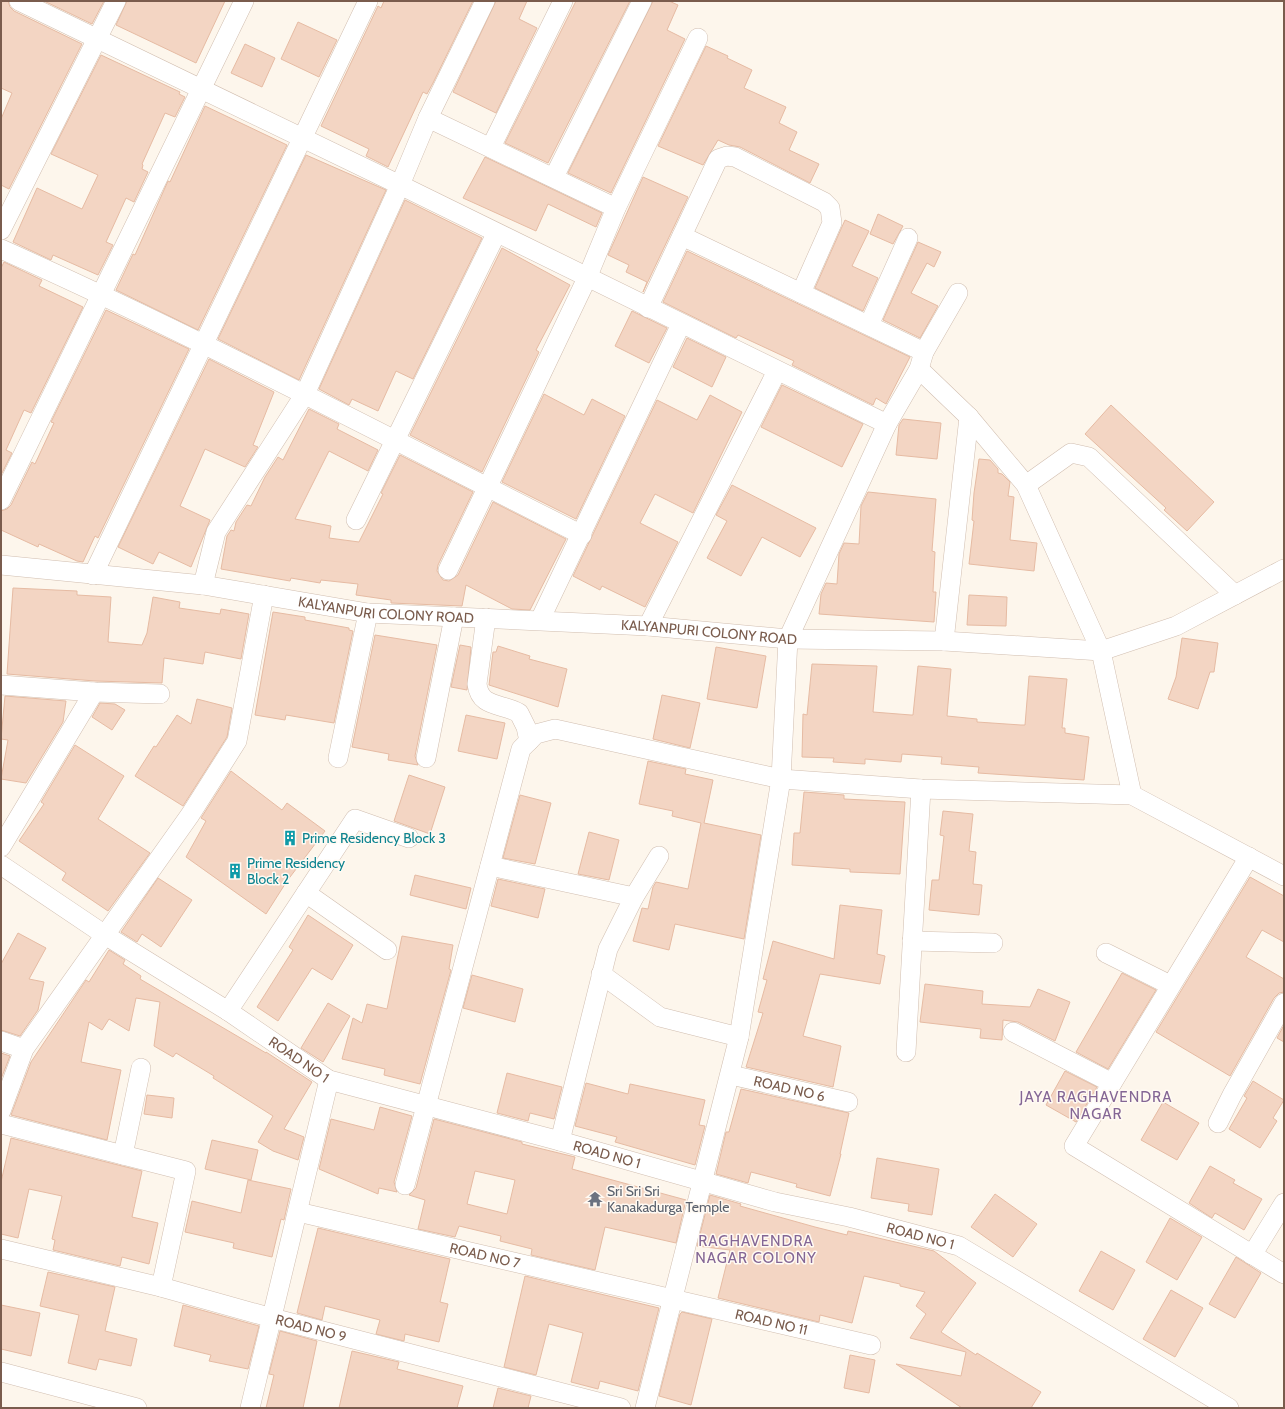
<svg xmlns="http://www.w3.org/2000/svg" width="1285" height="1409" font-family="Cabin,sans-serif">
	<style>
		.building { fill: #f3d5c3; stroke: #e6bba3; fill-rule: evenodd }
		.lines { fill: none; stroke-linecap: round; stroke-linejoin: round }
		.minor-casing { stroke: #d1beb0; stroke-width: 20 }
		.minor { stroke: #fff; stroke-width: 19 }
		.labels { text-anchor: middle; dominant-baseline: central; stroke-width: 3; stroke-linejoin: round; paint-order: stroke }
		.street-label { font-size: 14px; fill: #7a5c4d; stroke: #fffaf3 }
		.culture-label { font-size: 14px; fill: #0d838f; stroke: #fffaf3; text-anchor: start }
		.worship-label { font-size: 14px; fill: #5b616d; stroke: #fffaf3; text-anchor: start }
		.neighbourhood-label { font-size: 15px; letter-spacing: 1px; fill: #846695; stroke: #fffaf3 }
	</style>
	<rect width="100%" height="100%" fill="#fdf6ec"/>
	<g class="building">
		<path d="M1,1H8L10,7L14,11L82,44L9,189L1,185V119L12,93L1,88Z"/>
		<path d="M44,1H104L92,24Z"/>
		<path d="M127,1H225L196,63L116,25Z"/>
		<path d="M384,1H473L433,83L427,94L423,92L388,167L366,156L369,149L321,126L378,6L381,8Z"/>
		<path d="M496,1H527L519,19L537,28L496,113L453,92Z"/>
		<path d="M576,1H630L548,163L505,143Z"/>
		<path d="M653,1H669L678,5L667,30L685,39L611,193L568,173Z"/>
		<path d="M298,22L337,40L319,77L281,59Z"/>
		<path d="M245,44L275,58L262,87L231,73Z"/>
		<path d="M706,46L728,56L727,58L752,70L744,88L786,107L779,123L797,132L789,150L819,164L810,183L740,147L729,145L718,140L703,165L658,146Z"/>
		<path d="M101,55L180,92L179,94L185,97L175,117L165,113L142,164L143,165L142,169L148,172L134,202L126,198L106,242L113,245L98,275L53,255L51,260L13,242L37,188L82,209L98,175L51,154Z"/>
		<path d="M205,106L287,145L198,330L116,290L133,254L135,255L168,181L170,182Z"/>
		<path d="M306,155L386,190L299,380L218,339Z"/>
		<path d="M485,157L602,213L596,227L548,204L536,231L463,198Z"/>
		<path d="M643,177L688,197L643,292L647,282L626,272L629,265L608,255Z"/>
		<path d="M405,200L482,238L413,379L396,371L378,411L352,399L349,405L319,389Z"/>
		<path d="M878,214L903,226L893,244L870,234Z"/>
		<path d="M845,220L869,231L852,266L878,278L863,311L815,288Z"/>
		<path d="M918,242L941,252L934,267L927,263L911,293L938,306L920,338L883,320Z"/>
		<path d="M502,248L570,285L536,350L539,352L482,472L410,435Z"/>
		<path d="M687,251L910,357L886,404L876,398L873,405L792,365L794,361L738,335L736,338L663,302Z"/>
		<path d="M4,262L42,280L39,286L83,307L31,413L24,410L6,450L12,453L1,475V268Z"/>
		<path d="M106,310L189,349L98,538L95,536L83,562L77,561L39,544L38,547L1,530V511L7,509L11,505L32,462L35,464L54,423L51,422Z"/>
		<path d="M632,311L667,328L649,363L615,346Z"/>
		<path d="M687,338L726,357L712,387L673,367Z"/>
		<path d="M209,359L274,392L253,445L258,447L245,467L205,449L180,506L210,520L191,567L159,552L153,564L118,547Z"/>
		<path d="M782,385L863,424L842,467L761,427Z"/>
		<path d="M544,394L584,415L592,399L625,416L576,519L502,482Z"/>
		<path d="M710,395L742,412L693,513L655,494L640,523L678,542L645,607L602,586L600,590L573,576L657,400L697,420Z"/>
		<path d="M1111,405L1214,502L1187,531L1164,510L1166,508L1085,434Z"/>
		<path d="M309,409L339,424L337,429L378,450L368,471L329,451L295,519L331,526L329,538L359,542L383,494L381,493L400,455L473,492L438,565L437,571L443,580L449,581L458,575L493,502L566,539L530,610L512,609L466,585L462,606L391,603V600L356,595L358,584L321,580L320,583L291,578L290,581L221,569L227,536L231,530L234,531L236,522L247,505L251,506L265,477L278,457L283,460Z"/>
		<path d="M903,419L941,423L937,459L896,455L899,425Z"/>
		<path d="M979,459L990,460L998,469V473L1002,474L1010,482L1008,496L1014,497L1010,540L1037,543L1034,571L969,564L974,521L972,520L974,493Z"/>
		<path d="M732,485L816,528L800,557L762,537L741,576L707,558L727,521L716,515Z"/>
		<path d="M868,492L936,499L932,551L935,552L933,592H936L934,622L819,614L821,594L826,583L837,584L839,554L844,543L859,544L861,506Z"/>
		<path d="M13,588L77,591V595L111,597L108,642L142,645L147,633L153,597L180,602L179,608L220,614L221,609L249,614L241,659L205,652L203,664L164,658L162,683L95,681L7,674Z"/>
		<path d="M969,595L1007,597L1006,626L967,625Z"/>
		<path d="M273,612L305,617V620L349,628V630L353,631L334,723L286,715L285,720L255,715Z"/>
		<path d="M375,635L437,645L415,756L418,765L388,760L389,754L352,747Z"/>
		<path d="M1182,638L1218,643L1214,672H1210L1198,709L1168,699L1176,677Z"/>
		<path d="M460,645L471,647L467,690L451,687Z"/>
		<path d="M498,646L530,656L529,659L567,669L558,707L489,685L493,652H496Z"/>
		<path d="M716,647L766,656L757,708L707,699Z"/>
		<path d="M812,664L877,666L873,712L911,715H913L918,666L951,669L947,716L977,719V722L1021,725H1025L1029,676L1067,679L1062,728H1065V733L1089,737L1084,780L978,773L979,767L941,764L942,757L902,754L901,762L865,759V764L833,762L834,758L802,757L803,714L807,715Z"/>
		<path d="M662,695L700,703L690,748L653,739Z"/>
		<path d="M5,696L66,701L63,722L26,783L1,779L8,740L1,739Z"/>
		<path d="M197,699L232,708L227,737L183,806L135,776L154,746L156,747L177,715L191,724Z"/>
		<path d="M100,703L115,704L125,710L112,730L92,717Z"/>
		<path d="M466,715L505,723L497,759L458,751Z"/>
		<path d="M75,745L124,776L98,819L150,853L108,911L62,880L66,873L19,841L44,804L41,802Z"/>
		<path d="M648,761L686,769L685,774L713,780L704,823L761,835L744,939L675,924L669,950L633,941L642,908L648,909L653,887L656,882L688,889L701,823L672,816L673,811L639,804Z"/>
		<path d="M231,771L282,810L287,803L325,831L287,881L266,914L186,857L206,821L201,818Z"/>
		<path d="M409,775L445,787L430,834L394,821Z"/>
		<path d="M804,792L844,795V799L905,802L900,874L850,872V869L792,865L794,833H800Z"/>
		<path d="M520,795L551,803L535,864L503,858Z"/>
		<path d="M943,811L973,814L969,851L976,852L973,884L982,885L979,915L929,910L932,880H939L944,836L940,835Z"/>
		<path d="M589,832L619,840L609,880L578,874Z"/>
		<path d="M415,875L471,888L466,909L410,895Z"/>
		<path d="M1250,877L1284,896V942L1262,930L1246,957L1284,979V992L1279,993L1274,998L1230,1076L1156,1032Z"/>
		<path d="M158,878L192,900L161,947L142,934L137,942L121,932Z"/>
		<path d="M498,879L545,889L538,918L491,906Z"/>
		<path d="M840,905L882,910L877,954L885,956L880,984L820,974L803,1036L841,1046L833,1087L746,1067L763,1013L758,1012L767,980L763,979L773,941L834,959Z"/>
		<path d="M308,915L353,945L332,980L312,968L278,1021L257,1007L293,950L289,947Z"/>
		<path d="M18,933L46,948L29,979L44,982L38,1010L20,1036L1,1030V964Z"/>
		<path d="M402,936L453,945L449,969L451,970L420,1084L384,1075L385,1069L342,1059L353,1018L362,1023L367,1004L387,1009Z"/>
		<path d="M109,950L125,960L123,964L141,976L140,979L266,1053V1052L312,1082L284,1129L304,1137L298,1160L273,1151L258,1142L273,1116L213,1078L214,1076L176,1053L173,1057L154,1046L160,1002L136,998L129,1031L109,1019L102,1030L89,1022L81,1062L121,1070L107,1140L11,1115L31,1062L86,980L89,982Z"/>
		<path d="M1122,973L1156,990L1108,1069L1076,1052Z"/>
		<path d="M472,975L523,989L515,1022L463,1008Z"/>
		<path d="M925,984L983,991L982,1004L1030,1007L1038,989L1070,1002L1055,1041L1018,1022L1003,1020L1002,1040L980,1038L981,1029L920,1022Z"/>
		<path d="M328,1003L350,1016L323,1062L301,1048Z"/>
		<path d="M1284,1025V1042L1277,1038Z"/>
		<path d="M1,1053L10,1056L1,1079Z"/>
		<path d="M1065,1071L1097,1087L1076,1122L1046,1105Z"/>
		<path d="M507,1073L562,1087L554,1119L530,1113L528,1121L497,1113Z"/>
		<path d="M1253,1081L1284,1100L1273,1118L1277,1121L1260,1148L1229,1129L1247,1098L1244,1096Z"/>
		<path d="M586,1083L628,1094L630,1084L705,1100L699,1125L705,1126L695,1165L615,1142L617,1137L575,1126Z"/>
		<path d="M741,1089L849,1113L840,1154H841L830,1196L796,1187L797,1184L751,1172L748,1183L716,1174L726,1132H729Z"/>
		<path d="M147,1095L174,1098L172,1118L144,1114Z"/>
		<path d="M1163,1102L1199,1123L1177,1160L1141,1140Z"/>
		<path d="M380,1107L412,1116L394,1182L397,1192L379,1188L378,1194L319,1169L331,1119L374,1130Z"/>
		<path d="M434,1119L522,1142V1144L575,1157L572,1169L686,1200L676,1243L605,1227L595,1270L531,1255L532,1249L500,1241L501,1236L459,1226L455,1237L418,1229L425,1200L409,1195L416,1188ZM475,1171L515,1180L507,1214L467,1204Z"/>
		<path d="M11,1138L142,1171L132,1217L158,1223L149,1264L122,1257L120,1266L53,1250L55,1240L52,1239L62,1196L29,1189L18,1238L1,1234V1182Z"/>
		<path d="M212,1140L258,1150L251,1180L205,1169Z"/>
		<path d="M877,1158L939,1169L932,1215L908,1211L909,1204L871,1198Z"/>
		<path d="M1210,1166L1235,1180L1233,1183L1262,1199L1244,1230L1215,1213L1212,1218L1189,1203Z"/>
		<path d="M248,1180L291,1189L284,1220L281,1219L272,1257L233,1248L234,1243L185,1232L192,1201L241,1213Z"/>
		<path d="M995,1194L1037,1224L1013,1257L971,1227Z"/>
		<path d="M710,1195L741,1204L740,1206L815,1227L847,1235L848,1231L934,1251L976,1283L941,1332L976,1355L977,1353L1041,1392L1031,1408H962L896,1364L961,1376L966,1352L910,1338L926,1314L916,1306L925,1292L900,1286V1284L864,1276L852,1323L820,1315L819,1322L718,1298L730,1250L697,1246Z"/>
		<path d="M1170,1218L1202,1237L1177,1280L1146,1262Z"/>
		<path d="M318,1228L450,1259L440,1302L448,1304L439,1342L405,1334L404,1341L376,1334L380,1320L325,1306L322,1320L297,1313Z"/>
		<path d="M1101,1251L1135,1270L1113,1310L1079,1291Z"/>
		<path d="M1236,1257L1261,1273L1235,1318L1209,1304Z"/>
		<path d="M48,1272L115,1287L105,1331L137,1339L131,1366L99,1359L96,1370L68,1363L79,1315L40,1306Z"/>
		<path d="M525,1276L659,1308L638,1391L600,1381L598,1389L571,1382L583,1333L549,1324L536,1375L504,1367Z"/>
		<path d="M1171,1290L1203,1308L1175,1357L1143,1339Z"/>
		<path d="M1,1305L40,1313L31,1356L1,1349Z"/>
		<path d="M183,1305L259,1326L248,1369L209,1361L211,1355L174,1346Z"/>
		<path d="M682,1312L712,1319L691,1405L659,1396L680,1314Z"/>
		<path d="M280,1331L317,1341L303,1408H266L274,1375L269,1374Z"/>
		<path d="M352,1351L399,1362L397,1369L463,1386L457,1408H339Z"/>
		<path d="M850,1355L875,1360L869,1393L844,1388Z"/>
		<path d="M498,1388L531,1396L528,1408H493Z"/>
	</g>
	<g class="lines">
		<g class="minor-casing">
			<g id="minor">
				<path d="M19,1L400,185L887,424"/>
				<path d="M428,118L616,208"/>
				<path d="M491,147L563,1"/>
				<path d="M554,177L642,1"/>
				<path d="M1,230L116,1"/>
				<path d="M682,236L924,352"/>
				<path d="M1,249C198,337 389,438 582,535"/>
				<path d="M648,308L718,159L727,156L735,157L824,202L830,208L832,223L801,293"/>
				<path d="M869,325L908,238"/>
				<path d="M919,369L969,417L1026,485L1101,651L1132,795"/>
				<path d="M1026,485L1071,453L1089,457L1235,595"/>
				<path d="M1,500L244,1"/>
				<path d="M356,520L496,234"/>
				<path id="s1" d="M1,565L203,585L368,613L648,626L788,639L944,641L1101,651L1176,626L1284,569"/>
				<path d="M448,570L587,278L616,208L698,38"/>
				<path d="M93,575L368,1"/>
				<path d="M203,585L216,532L305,394L400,185L428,118L485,1"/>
				<path d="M486,618L477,684C480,708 501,703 519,713L526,727L529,741"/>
				<path d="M540,620L681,324"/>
				<path d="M648,626L777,371"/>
				<path d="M944,641L969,417"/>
				<path d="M1,685L94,692L160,694"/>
				<path d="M338,758L368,613"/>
				<path d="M426,758L454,617"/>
				<path d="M1,847L94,692"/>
				<path d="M1249,857L1074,1146L1284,1274"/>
				<path id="s2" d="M1,865L105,935L228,1011L329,1080L560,1141L775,1202L849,1217L959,1246L1229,1408"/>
				<path d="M490,866L634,897"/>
				<path d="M306,893L387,950"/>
				<path d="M912,941L993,943"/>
				<path d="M1106,953L1170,985"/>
				<path d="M601,974L660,1017L739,1037"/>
				<path d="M228,1011L355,819L409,838"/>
				<path d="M1013,1032L1112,1083"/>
				<path d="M1,1041L24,1049"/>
				<path d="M906,1052L921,789"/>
				<path id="s3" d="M731,1075L848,1102"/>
				<path d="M1,1111L24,1049L190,815L237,741L264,595"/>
				<path d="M1218,1123L1232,1095L1284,1003"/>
				<path d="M1,1124L186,1171L161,1287"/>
				<path d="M560,1141L608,949L634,897L659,856"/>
				<path d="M123,1155L141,1068"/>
				<path d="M405,1185L521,749L536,734L555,729L781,779L921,789L1132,795L1284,876"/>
				<path id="s4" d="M298,1212L871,1345"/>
				<path id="s5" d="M1,1249L161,1287L272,1318L621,1408"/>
				<path d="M1252,1255L1284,1203"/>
				<path d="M1,1372L137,1408"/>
				<path d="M250,1408L329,1080"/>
				<path d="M645,1408L739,1037L781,779L788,639L887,424L919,369L924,352L958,293"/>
			</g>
		</g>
		<use href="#minor" class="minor"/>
	</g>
	<defs>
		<g id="building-bare" transform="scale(1.2)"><path d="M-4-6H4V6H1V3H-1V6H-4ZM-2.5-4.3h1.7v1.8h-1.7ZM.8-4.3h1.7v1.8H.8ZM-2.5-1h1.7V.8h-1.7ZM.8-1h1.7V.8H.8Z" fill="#0f9aa8" stroke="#fffaf3" stroke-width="2.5" paint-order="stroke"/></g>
		<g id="temple-bare" transform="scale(1.2)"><path d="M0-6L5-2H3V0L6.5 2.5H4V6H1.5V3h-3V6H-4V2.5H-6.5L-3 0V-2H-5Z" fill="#6b7280" stroke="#fffaf3" stroke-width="2.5" paint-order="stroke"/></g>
	</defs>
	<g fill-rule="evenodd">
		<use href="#building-bare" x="290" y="838"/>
		<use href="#building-bare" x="235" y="871"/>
		<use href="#temple-bare" x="595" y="1199"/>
	</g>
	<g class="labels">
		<g class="street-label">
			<text stroke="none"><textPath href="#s1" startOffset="388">KALYANPURI COLONY ROAD</textPath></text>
			<text stroke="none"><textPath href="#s1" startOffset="712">KALYANPURI COLONY ROAD</textPath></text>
			<text stroke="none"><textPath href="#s2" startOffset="356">ROAD NO 1</textPath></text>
			<text stroke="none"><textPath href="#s3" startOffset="60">ROAD NO 6</textPath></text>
			<text stroke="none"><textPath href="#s2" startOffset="680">ROAD NO 1</textPath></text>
			<text stroke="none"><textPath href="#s2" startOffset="1004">ROAD NO 1</textPath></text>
			<text stroke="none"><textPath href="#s4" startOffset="192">ROAD NO 7</textPath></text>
			<text stroke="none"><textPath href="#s4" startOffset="486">ROAD NO 11</textPath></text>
			<text stroke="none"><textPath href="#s5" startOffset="320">ROAD NO 9</textPath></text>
		</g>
		<g class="culture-label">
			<text x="302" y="838">Prime Residency Block 3</text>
			<text x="247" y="863">Prime Residency<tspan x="247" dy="16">Block 2</tspan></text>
		</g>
		<g class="worship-label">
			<text x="607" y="1191">Sri Sri Sri<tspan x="607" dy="16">Kanakadurga Temple</tspan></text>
		</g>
		<g class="neighbourhood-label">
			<text x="1096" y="1097">JAYA RAGHAVENDRA<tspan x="1096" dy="17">NAGAR</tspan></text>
			<text x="756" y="1241">RAGHAVENDRA<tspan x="756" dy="17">NAGAR COLONY</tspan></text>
		</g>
	</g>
	<rect width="1285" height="1409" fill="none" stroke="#7a5c4d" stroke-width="4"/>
</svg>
